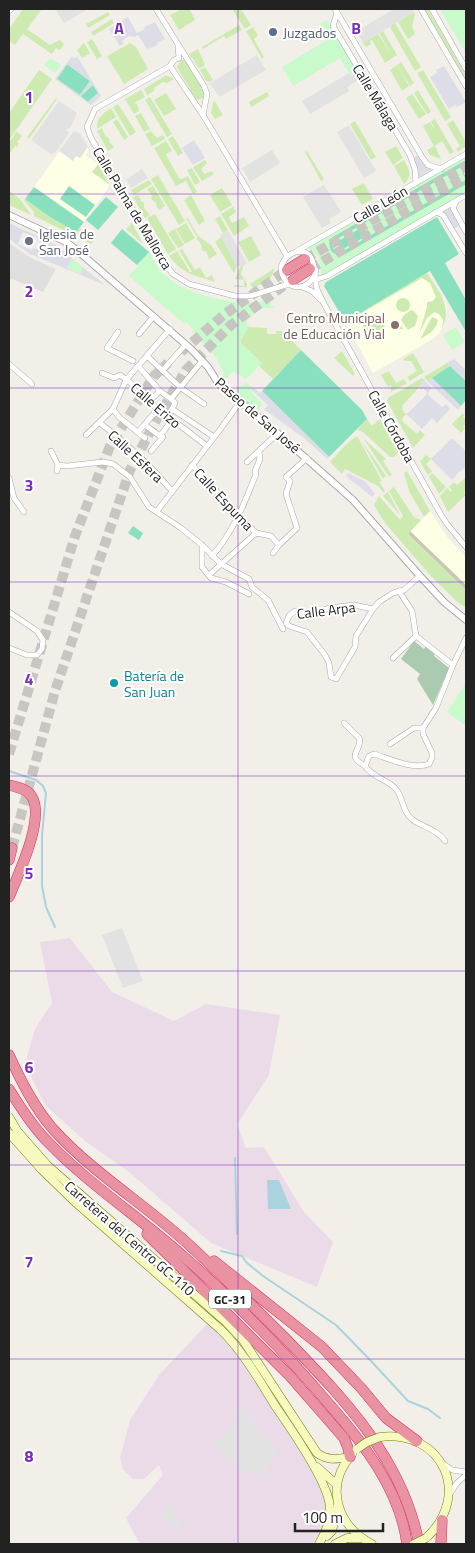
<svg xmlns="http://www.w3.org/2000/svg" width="475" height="1553" font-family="'Titillium Web',sans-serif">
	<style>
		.residential { fill: #e0dfdf }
		.industrial { fill: #ebdbe8 }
		.education { fill: #ffffe5 }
		.construction { fill: #c7c7b4 }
		.grass { fill: #cdebb0 }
		.cemetery { fill: #aacbaf }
		.park { fill: #c8facc }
		.pitch { fill: #88e0be }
		.parking { fill: #e2e2e2 }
		.plaza { fill: #dddde8; fill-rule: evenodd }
		.water { fill: #aad3df }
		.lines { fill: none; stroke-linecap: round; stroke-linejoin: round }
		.stream { stroke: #aad3df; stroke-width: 2 }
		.motorway-tunnel { stroke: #c8c6c1; stroke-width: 10; stroke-dasharray: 10 5; stroke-linecap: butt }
		.minor-casing { stroke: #a9a9a9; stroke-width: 6 }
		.tertiary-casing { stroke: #a9a9a9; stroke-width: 8 }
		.secondary-casing { stroke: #707d05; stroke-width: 9 }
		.motorway-casing { stroke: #dc2a67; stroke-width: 11 }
		.minor { stroke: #fff; stroke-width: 5 }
		.tertiary { stroke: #fff; stroke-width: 6 }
		.secondary { stroke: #f7fabf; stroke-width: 8 }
		.motorway { stroke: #e892a2; stroke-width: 10 }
		.secondary-bridge-casing { stroke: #707d05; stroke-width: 9; stroke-linecap: butt }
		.secondary-bridge { stroke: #f7fabf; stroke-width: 8 }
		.grid { fill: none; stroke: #7b2cbf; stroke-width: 1; stroke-opacity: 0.55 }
		.service-dot { fill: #5c6f8a; stroke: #fff; stroke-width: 2 }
		.worship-dot { fill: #6b7280; stroke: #fff; stroke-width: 2 }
		.education-dot { fill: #8d6e63; stroke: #fff; stroke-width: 2 }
		.culture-dot { fill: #0f9aa8; stroke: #fff; stroke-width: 2 }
		.labels { text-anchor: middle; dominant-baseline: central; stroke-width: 4; stroke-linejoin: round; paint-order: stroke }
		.shield { fill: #fff; stroke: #646464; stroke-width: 1 }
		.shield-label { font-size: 12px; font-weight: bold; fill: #222 }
		.service-label { font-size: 14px; fill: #4e5e75; stroke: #fff; text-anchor: start }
		.street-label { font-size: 14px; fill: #222; stroke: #fff }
		.worship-label { font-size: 14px; fill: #5b616d; stroke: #fff; text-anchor: start }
		.education-label { font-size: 14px; fill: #785e54; stroke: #fff; text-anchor: end }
		.culture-label { font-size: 14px; fill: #0d838f; stroke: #fff; text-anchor: start }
		.grid-label { font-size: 16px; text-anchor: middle; font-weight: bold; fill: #7b2cbf; stroke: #fff; stroke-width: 4; stroke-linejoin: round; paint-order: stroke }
	</style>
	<rect width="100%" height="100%" fill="#f2efe9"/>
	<path class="residential" d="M9,243L31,258L56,269L43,292L12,279L9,280Z"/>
	<g class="industrial">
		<path d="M70,938L112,992L174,1021L206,1004L280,1015L269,1075L237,1124L246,1148L264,1147L304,1212L333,1242L317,1287L211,1243L128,1171L86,1142L45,1105L25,1064L35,1029L52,1003L40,942Z"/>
		<path d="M208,1323L231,1346L307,1462L324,1491L328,1510L326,1525L312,1544H140L129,1524L126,1518L163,1475L159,1465L144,1479H133L123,1469L120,1458L130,1420L159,1375Z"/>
	</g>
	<g class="education">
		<path d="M74,131L80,133L89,150L86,155L98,164L110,185L84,222L34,187Z"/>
		<path d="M427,273L445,302L447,309L444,326L437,335L431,340L373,373L345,322Z"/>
		<path d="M430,511L448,538L466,557V590L408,534Z"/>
	</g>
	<path class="construction" d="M410,531L466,585V590L408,534Z"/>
	<g class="grass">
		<path d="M23,9H42L27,29L50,45L60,40L64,44L60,50L56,48L52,54L23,34L15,45L9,41V29Z"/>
		<path d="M182,9H191L190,10L195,20L179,30L170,15Z"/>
		<path d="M232,9H241L251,25L245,29Z"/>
		<path d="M424,9H428L466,75V80Z"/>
		<path d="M108,12L110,15L88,28L86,24Z"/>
		<path d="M414,12L415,15L412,26L415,34L408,39L398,22Z"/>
		<path d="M112,19L114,23L93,36L91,32Z"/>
		<path d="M395,23L421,67L415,71L390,27Z"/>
		<path d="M239,25L242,30L226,39L224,36L203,49L202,47Z"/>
		<path d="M253,27L258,36L254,39L264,57L262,59L246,31Z"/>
		<path d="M383,31L397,55L385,63L372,40L370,41L371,44L366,47L363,43L378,34L391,54L379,33Z"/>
		<path d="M92,39L102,56L97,59L87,42Z"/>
		<path d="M84,43L90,53L82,58L77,50Z"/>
		<path d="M130,43L136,47L148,69L124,84L107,56Z"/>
		<path d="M198,49L205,65L199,69L192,57L191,58L189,54Z"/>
		<path d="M181,60H186L205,91L203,98L198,100L195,98L177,67Z"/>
		<path d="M401,62L414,83L410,86L397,65Z"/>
		<path d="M397,65L409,86L402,91L390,70Z"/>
		<path d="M205,67L213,80L209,82L206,81L200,70Z"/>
		<path d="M39,70L52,79L9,140V113Z"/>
		<path d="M423,70L451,117L445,121L417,73Z"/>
		<path d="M165,76H168L174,79L167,83L163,82L155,87L154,91L147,95L144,89Z"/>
		<path d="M141,90L145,97L134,103L137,104L139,111L134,114L125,99Z"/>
		<path d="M418,90L431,112L427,114L414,93Z"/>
		<path d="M267,92L269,96L251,107L249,102Z"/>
		<path d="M166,93L176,109L164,116L154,100Z"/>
		<path d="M412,94L426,114L419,119L406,98Z"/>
		<path d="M150,97L172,134L167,137L145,100Z"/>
		<path d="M56,98L57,99L29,139L27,137Z"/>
		<path d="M214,100L223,115L215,119L211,113Z"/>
		<path d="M118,104L136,132L130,136L113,107Z"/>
		<path d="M111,108L116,117L97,129C96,118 102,114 111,108Z"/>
		<path d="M141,113L150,129L144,132L135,116Z"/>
		<path d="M117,119L128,137L124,140L113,122Z"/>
		<path d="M435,119L454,152L450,154L442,141L435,146L441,159L430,155L427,150L434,146L423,126L430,122L436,131L431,121Z"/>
		<path d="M453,120L466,142V146L458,152L456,149L460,146L447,124Z"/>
		<path d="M355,121L376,157L371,160L350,124Z"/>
		<path d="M102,128L105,136L109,138L110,144L111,143L114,148L108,151L97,131Z"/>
		<path d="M151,131L157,138L163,135L165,139L152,146L145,134Z"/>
		<path d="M16,132L22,136L17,142L19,144L17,147L15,146L11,152L9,151V143Z"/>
		<path d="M173,136L183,153L178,156L168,139Z"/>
		<path d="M166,141L172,151L166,154L167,157L179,178L182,179L188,176L197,192L193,194L186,181L176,186L154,148Z"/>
		<path d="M396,146L403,158L393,165L385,152Z"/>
		<path d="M307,151L324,179L321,181L305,152Z"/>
		<path d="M205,160L207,163L201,169L204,174L212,171L214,174L202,181L193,167Z"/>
		<path d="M404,160C409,169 413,176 404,184L394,166Z"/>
		<path d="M98,164L110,185L92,172Z"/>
		<path d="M192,168L200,182L195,185L187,170Z"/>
		<path d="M158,175L185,221L179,225L151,179Z"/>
		<path d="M149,180L152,184L134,195L131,190Z"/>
		<path d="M364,183L373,199L362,205L352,189Z"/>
		<path d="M153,186L165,206L159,210L156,205L157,204L151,199L152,196L147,189Z"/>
		<path d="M222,188L232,205L220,212L210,195Z"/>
		<path d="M9,191L20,199L31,215L9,205Z"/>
		<path d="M138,195L141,199L140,200L144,203V208L150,215L145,218L133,197Z"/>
		<path d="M191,195L205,221L199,225L184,200Z"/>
		<path d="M25,199L50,217L76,232L79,228L94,240L91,244L34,216V212L24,200Z"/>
		<path d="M233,207L236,212L229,217L232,223L244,217L249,226L234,236L221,214Z"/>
		<path d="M155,214L176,249L168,254L147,218Z"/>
		<path d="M220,216L228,230L223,233L215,219Z"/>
		<path d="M186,218H188L198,236L211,245L217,254L209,259L206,251H203L201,248L202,246L197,239V237Z"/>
		<path d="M132,223L143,244L126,229Z"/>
		<path d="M186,223L195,238L185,244L176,229Z"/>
		<path d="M175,229L184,245L178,248L168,233Z"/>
		<path d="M251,236L261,255L249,262L238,242Z"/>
		<path d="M221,237L237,266L234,273L215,242Z"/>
		<path d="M182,249L195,270L200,267L206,278L212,275L215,282C193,274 185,276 169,256L177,251L190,272H192L179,250Z"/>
		<path d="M241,266H243L241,274L247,284V287H234V285L244,286V280L235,279Z"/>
		<path d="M275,268L270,280L253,288L250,284Z"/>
		<path d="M427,273C439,292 453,306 442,329L443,320L439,314L434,312L427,318L419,334L427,307V302L433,301L436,297L430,283L422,278L353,318L352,317Z"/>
		<circle cx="403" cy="305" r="7"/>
		<path d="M411,310L414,311L418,316L415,326L408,330L401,320L404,315Z"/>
		<path d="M433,317L438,320C436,331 429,334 420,339L431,319Z"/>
		<path d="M371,319L384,324L385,328L374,332L365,330L363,325L367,320Z"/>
		<path d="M398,320L403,329L392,330L389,327L390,323L392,321Z"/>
		<path d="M248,327L267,328V334H276V331H282L301,350L273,379L259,366L261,364L240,342Z"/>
		<path d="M342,351L355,374L353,376L334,358Z"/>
		<path d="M413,353L424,372L410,381L407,377L417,371L411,361H405L403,359Z"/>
		<path d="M447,363L450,366L428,382L424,377Z"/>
		<path d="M389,371L396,383L404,379L407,383L391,392V385L388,387L381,375Z"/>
		<path d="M422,378L424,380L421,382L423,383L402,406L403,408L402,410L406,414L410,412L416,422L406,414L402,419L403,422L417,434L420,430L425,435L413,448L387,401L388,398Z"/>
		<path d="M463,413L464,416L463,417L466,420V423L463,427L465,428L461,433L452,424Z"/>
		<path d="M367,419L372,426L380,419L398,453L393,457H390L363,432L357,430Z"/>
		<path d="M357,436L382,481L379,482L385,491L384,493L378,486L345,469L342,474L330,462C338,453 346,443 357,436Z"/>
		<path d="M363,438L386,459L383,461L392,475L389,477Z"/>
		<path d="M361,440L386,476L383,479Z"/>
		<path d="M438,453V465L431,459L426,464L432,471L428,475L420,461L426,455L431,459Z"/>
		<path d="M407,471L430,511L424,517L409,491L404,473Z"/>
		<path d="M432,473L446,487L439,494L429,477Z"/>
		<path d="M466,477V490L464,493L466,495L448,512L440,496L447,488L451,492L452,490L449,487L454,482L457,485Z"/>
		<path d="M394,487L414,517L421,520L408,534L466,590V608L456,601L430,575L385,523L374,505L379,496L400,520L403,516L389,491Z"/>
		<path d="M388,492L400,515L383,496Z"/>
	</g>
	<path class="cemetery" d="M414,641L424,649L426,646L435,653L434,656L449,668L433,705L417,679L420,674L401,659Z"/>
	<g class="park">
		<path d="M440,9H466V53Z"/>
		<path d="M327,20L358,71L351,75L346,68H345L340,58L293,86L282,67L329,39L320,24Z"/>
		<path d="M50,58L61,65L55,73L44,65Z"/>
		<path d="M466,156V193L323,277L321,276C322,264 319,255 309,249V247Z"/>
		<path d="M149,252C152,257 155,263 159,269C178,292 213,299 242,303L244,306L246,304L268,300L274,308H261L246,321L249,326L240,342L262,363L246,379L233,371L224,382L220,379L224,374L216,357L192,331L193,329L186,322L184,324L129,276Z"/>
		<path d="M72,259L83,267L80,274L67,268Z"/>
		<path d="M456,327L465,342L452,350L443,335Z"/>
		<path d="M246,382L253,388L252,393L261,402V407L259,410H256L235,393L241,384L243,386Z"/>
		<path d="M464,686L466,687V726L447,712Z"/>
	</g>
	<g class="pitch">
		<path d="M67,64L90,81L80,95L57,79Z"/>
		<path d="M93,85L98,93L88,102L80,96Z"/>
		<path d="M466,160V164L335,240L332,245L333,249L337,252H342L466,180V184L345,254L338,256L331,251L329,243L333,237Z"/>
		<path d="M69,186L95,205L86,217L60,199Z"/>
		<path d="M34,187L84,222L76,232L50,217L25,199Z"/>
		<path d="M106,197L118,207L98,230L86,220Z"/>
		<path d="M437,217L459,254L445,263L466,300V332L430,271L345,322L324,286L326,282Z"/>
		<path d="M363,227L368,235L341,250L337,242Z"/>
		<path d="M122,229L149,252L137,265L111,243Z"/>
		<path d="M301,350L362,410L367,419L329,457L262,391Z"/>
		<path d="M450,366L466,381V400L461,406L432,378Z"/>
		<path d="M133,526L143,533L139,540L128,533Z"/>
	</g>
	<g class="parking">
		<path d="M55,9H88L64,23Z"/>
		<path d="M394,9H412L414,12L363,43L357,31Z"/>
		<path d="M257,55L266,70L219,97L210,83Z"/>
		<path d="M358,71L362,78L347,87L349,91L310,114L302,101L349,73L351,75Z"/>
		<path d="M59,101L77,113L71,127L66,130L69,133L55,153L51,154L31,140Z"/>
		<path d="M349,125L376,171L364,178L337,132Z"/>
		<path d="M74,131L80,133L88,147L80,158L76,156L73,161L59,151Z"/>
		<path d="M272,150L280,163L250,182L242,168Z"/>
		<path d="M142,169L148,178L131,188L126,179Z"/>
		<path d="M324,185L341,212L329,219L331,223L322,228L303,197Z"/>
		<path d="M228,230L247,263L243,266H237L220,235Z"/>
		<path d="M122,928L143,981L123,988L102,935Z"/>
		<path d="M241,1404L279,1455L268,1466L263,1476L238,1469L213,1444L239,1420L232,1412Z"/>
		<path d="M169,1506H174V1511L179,1518L182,1529L161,1517Z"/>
	</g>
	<g class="plaza">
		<path d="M128,17L137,33L145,29L144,27L155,22L165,39L157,43L158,45L147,49L138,35L134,37L129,36L122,41L123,44L120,46L109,29Z"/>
		<path d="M72,56L74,59L77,56L101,96L91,105L55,79ZM67,64L90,81L80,95L57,79ZM93,85L98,93L88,102L81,96Z"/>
		<path d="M444,66L466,102L457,107L455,105L449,109L430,77L437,73L436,70Z"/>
		<path d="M194,140L205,158L193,165L182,148Z"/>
		<path d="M419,154L425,164L433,170L421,178L419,177L418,170L413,159Z"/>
		<path d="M450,207H451L460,224L456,228H454L443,212Z"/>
		<path d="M9,223L53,243L105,285L30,254L9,239ZM23,232L37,238V240L44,244L41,250L33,248L32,250L18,244ZM72,259L83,267L80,274L67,268Z"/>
		<path d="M454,359L466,370V381L447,363Z"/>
		<path d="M432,378L461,406L458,410L428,382Z"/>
		<path d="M424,380L432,388L428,393L429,396L442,407L446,404L450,409L437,423L432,418L422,429L407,414L428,393L423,388L421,390L419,388L423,384L421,382Z"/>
		<path d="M253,387L260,393L262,391L329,457L327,459L305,439L264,409L268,405L252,390Z"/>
		<path d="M452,438L466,451L465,468L461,471H460L452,480L431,459Z"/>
		<path d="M348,473L366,482L375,494L372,497L346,476Z"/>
	</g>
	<path class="water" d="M267,1180H279L291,1209H268Z"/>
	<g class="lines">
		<g class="stream">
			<path d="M9,771L36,780L43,786L46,793L42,835V886L46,907L55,927"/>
			<path d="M235,1158L237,1234"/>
			<path d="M221,1251L242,1256L246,1262L263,1276L336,1325L372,1362L408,1401L428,1409L440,1418"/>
		</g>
		<g class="motorway-tunnel">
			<path d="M305,259L466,166"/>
			<path d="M310,269L466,177"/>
			<path d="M181,352L225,314L287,270"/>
			<path d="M9,754L75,536L110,446L154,376L168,363"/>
			<path d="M12,848L55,691L130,470L154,424L186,370L231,325L287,283"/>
		</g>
		<g class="minor-casing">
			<g id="minor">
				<path d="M156,9L204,86L207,94L203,115"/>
				<path d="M335,9L422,157L428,165L441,169"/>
				<path d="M421,9L466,86"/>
				<path d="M432,9L466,69"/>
				<path d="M9,11L11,9"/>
				<path d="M337,13L333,26L410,155L415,169L416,183"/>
				<path d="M178,45L179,58L174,60L170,66L95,109L87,127L91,138L162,260L173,274L189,284L235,296H250L289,284"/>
				<path d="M170,66L203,115L287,256"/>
				<path d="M456,202L453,208L466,232"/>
				<path d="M436,212L443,215L466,253"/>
				<path d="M297,251L466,154"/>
				<path d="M316,270C311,294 282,292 281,267C283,261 286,256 293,253C315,245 315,271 316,284C316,290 321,297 323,302L440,513L447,524L466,547"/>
				<path d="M315,280L327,276L466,195"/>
				<path d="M302,287L312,291L321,300"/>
				<path d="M118,332L107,348L133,361"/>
				<path d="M139,334L154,316"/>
				<path d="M147,356L181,388L204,404"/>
				<path d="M9,364L32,384"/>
				<path d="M138,366L160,391L171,399"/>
				<path d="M163,370L186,344"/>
				<path d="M102,373L114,378L120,375L136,387L149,402L207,446"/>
				<path d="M149,402L160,391"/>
				<path d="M113,409L119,417L145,438"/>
				<path d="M172,409L214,437"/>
				<path d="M168,417L175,403L171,399L202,361"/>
				<path d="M100,423C127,443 150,465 172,491"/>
				<path d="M145,425L160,436"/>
				<path d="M138,432L158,409"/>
				<path d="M86,435L113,409L126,380L170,329"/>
				<path d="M51,451L58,465L57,471"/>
				<path d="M151,451L163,437L160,436L172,420"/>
				<path d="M247,462L278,433"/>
				<path d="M58,465L67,466L103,462L113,464L130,477L149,507L181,528L202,545V567L211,578L226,582L249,594"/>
				<path d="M192,465L256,533"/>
				<path d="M9,478L14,498L24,512"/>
				<path d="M157,511L219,431L240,402"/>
				<path d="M202,545L221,564L249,579L252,587L268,600L283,629"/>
				<path d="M273,553L279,545L297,528L286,494L290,481L286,477L307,458"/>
				<path d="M212,556C233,533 245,502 256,474L255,471L260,459L259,452"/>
				<path d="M209,575L256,533L271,536L279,545"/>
				<path d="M399,591L412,611L416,636L453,665"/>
				<path d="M373,609L354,605L329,608L313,614L295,611L289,616L286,623L289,626L307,632L325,655L329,663L331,677L336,679L355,647L356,636L373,609L379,602L393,593L404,590L420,576"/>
				<path d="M9,612L37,631L43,640L42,649L37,655H27L9,648"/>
				<path d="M393,658L416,636"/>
				<path d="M344,723L360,739C360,753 346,755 365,766"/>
				<path d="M390,744L414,728H423"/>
				<path d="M445,841C438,830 423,827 413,820C402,812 404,799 396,789C387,779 373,778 365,766L369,756L374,754C390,759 413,770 429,764L432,758V753L423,734V728L436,708L453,665L466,638"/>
				<path d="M442,1463L452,1470L466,1472"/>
				<path d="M449,1495L457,1483L466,1475"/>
			</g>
		</g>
		<g class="tertiary-casing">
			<path id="tertiary" d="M9,215L66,242L79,252L191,349L208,367L218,383L274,430L353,500L420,576L444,602L466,620"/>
		</g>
		<g class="secondary-casing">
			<g id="secondary">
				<path d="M9,1117L18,1132L48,1166L226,1322L243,1340L317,1453C328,1461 337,1459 350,1457"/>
				<path d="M9,1133L42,1170L74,1201L220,1329C243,1351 259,1380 276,1407C291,1429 329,1483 330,1508C331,1521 325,1533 319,1544"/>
				<path d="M380,1437C442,1429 473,1495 426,1538"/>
				<path d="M352,1454C324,1486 337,1526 372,1544"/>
				<path d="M317,1467L337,1485"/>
				<path d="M327,1536L332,1531L338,1505"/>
				<path d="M335,1544L347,1538H360"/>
			</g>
		</g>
		<g class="motorway-casing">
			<g id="motorway">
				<path d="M287,270L305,259"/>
				<path d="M293,280L310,269"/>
				<path d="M9,785C17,787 28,789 32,797C45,819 18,875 9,897"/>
				<path d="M9,860L12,848"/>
				<path d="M9,1055C21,1081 34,1107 53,1129C92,1172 143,1203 186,1242C220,1273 253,1306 286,1339C344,1399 403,1459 419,1544"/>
				<path d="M9,1089C20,1107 32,1126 47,1141C88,1184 138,1216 183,1256C235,1301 284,1351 329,1404C364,1444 400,1490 407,1544"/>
				<path d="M147,1234L288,1374L344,1438L348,1448L350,1457"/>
				<path d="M214,1261L322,1347L362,1389L386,1418L417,1441"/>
				<path d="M441,1544L442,1520"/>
			</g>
		</g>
		<use href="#minor" class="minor"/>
		<use href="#tertiary" class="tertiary"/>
		<use href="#secondary" class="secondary"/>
		<use href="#motorway" class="motorway"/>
		<g class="secondary-bridge-casing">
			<g id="secondary-bridge">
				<path d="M357,1449L367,1442L380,1437"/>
				<path d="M414,1544L426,1538"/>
			</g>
		</g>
		<use href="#secondary-bridge" class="secondary-bridge"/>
	</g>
	<path class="grid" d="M238,9V1544M9,194H466M9,388H466M9,582H466M9,776H466M9,971H466M9,1165H466M9,1359H466"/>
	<circle class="service-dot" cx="273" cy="32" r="5"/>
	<circle class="worship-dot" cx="29" cy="241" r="5"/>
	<circle class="education-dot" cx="395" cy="325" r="5"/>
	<circle class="culture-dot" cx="114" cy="683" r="5"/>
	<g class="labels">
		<rect class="shield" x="209" y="1289.5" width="42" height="19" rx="4"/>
		<g class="shield-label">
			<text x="230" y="1299">GC-31</text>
		</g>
		<g class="service-label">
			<text x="283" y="32">Juzgados</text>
		</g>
		<g class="street-label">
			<text transform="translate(376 97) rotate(59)">Calle Málaga</text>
			<text transform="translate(380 204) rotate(-30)">Calle León</text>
			<text transform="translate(133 208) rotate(59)">Calle Palma de Mallorca</text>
			<text transform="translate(156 405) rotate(41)">Calle Erizo</text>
			<text transform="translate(258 415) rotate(41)">Paseo de San José</text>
			<text transform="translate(392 426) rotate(61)">Calle Córdoba</text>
			<text transform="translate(136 456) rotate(43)">Calle Esfera</text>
			<text transform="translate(224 499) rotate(47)">Calle Espuma</text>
			<text transform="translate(326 610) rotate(-7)">Calle Arpa</text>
			<text transform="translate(130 1238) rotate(41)">Carretera del Centro GC-110</text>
		</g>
		<g class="worship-label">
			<text x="39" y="233">Iglesia de<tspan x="39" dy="16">San José</tspan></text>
		</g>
		<g class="education-label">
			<text x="385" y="317">Centro Municipal<tspan x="385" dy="16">de Educación Vial</tspan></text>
		</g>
		<g class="culture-label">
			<text x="124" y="675">Batería de<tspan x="124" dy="16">San Juan</tspan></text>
		</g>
	</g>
	<g class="grid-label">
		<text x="119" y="34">A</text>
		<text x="356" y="34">B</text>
		<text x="29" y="103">1</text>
		<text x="29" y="297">2</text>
		<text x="29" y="491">3</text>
		<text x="29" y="685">4</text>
		<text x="29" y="879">5</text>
		<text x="29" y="1073">6</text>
		<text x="29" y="1268">7</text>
		<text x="29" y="1462">8</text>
	</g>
	<rect width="475" height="1553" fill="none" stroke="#222222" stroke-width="20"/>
	<path d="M295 1523v8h88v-8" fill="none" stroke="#222222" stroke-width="2.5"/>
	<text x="302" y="1523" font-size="15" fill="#222222" stroke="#ffffff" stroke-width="4" paint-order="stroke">100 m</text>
</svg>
